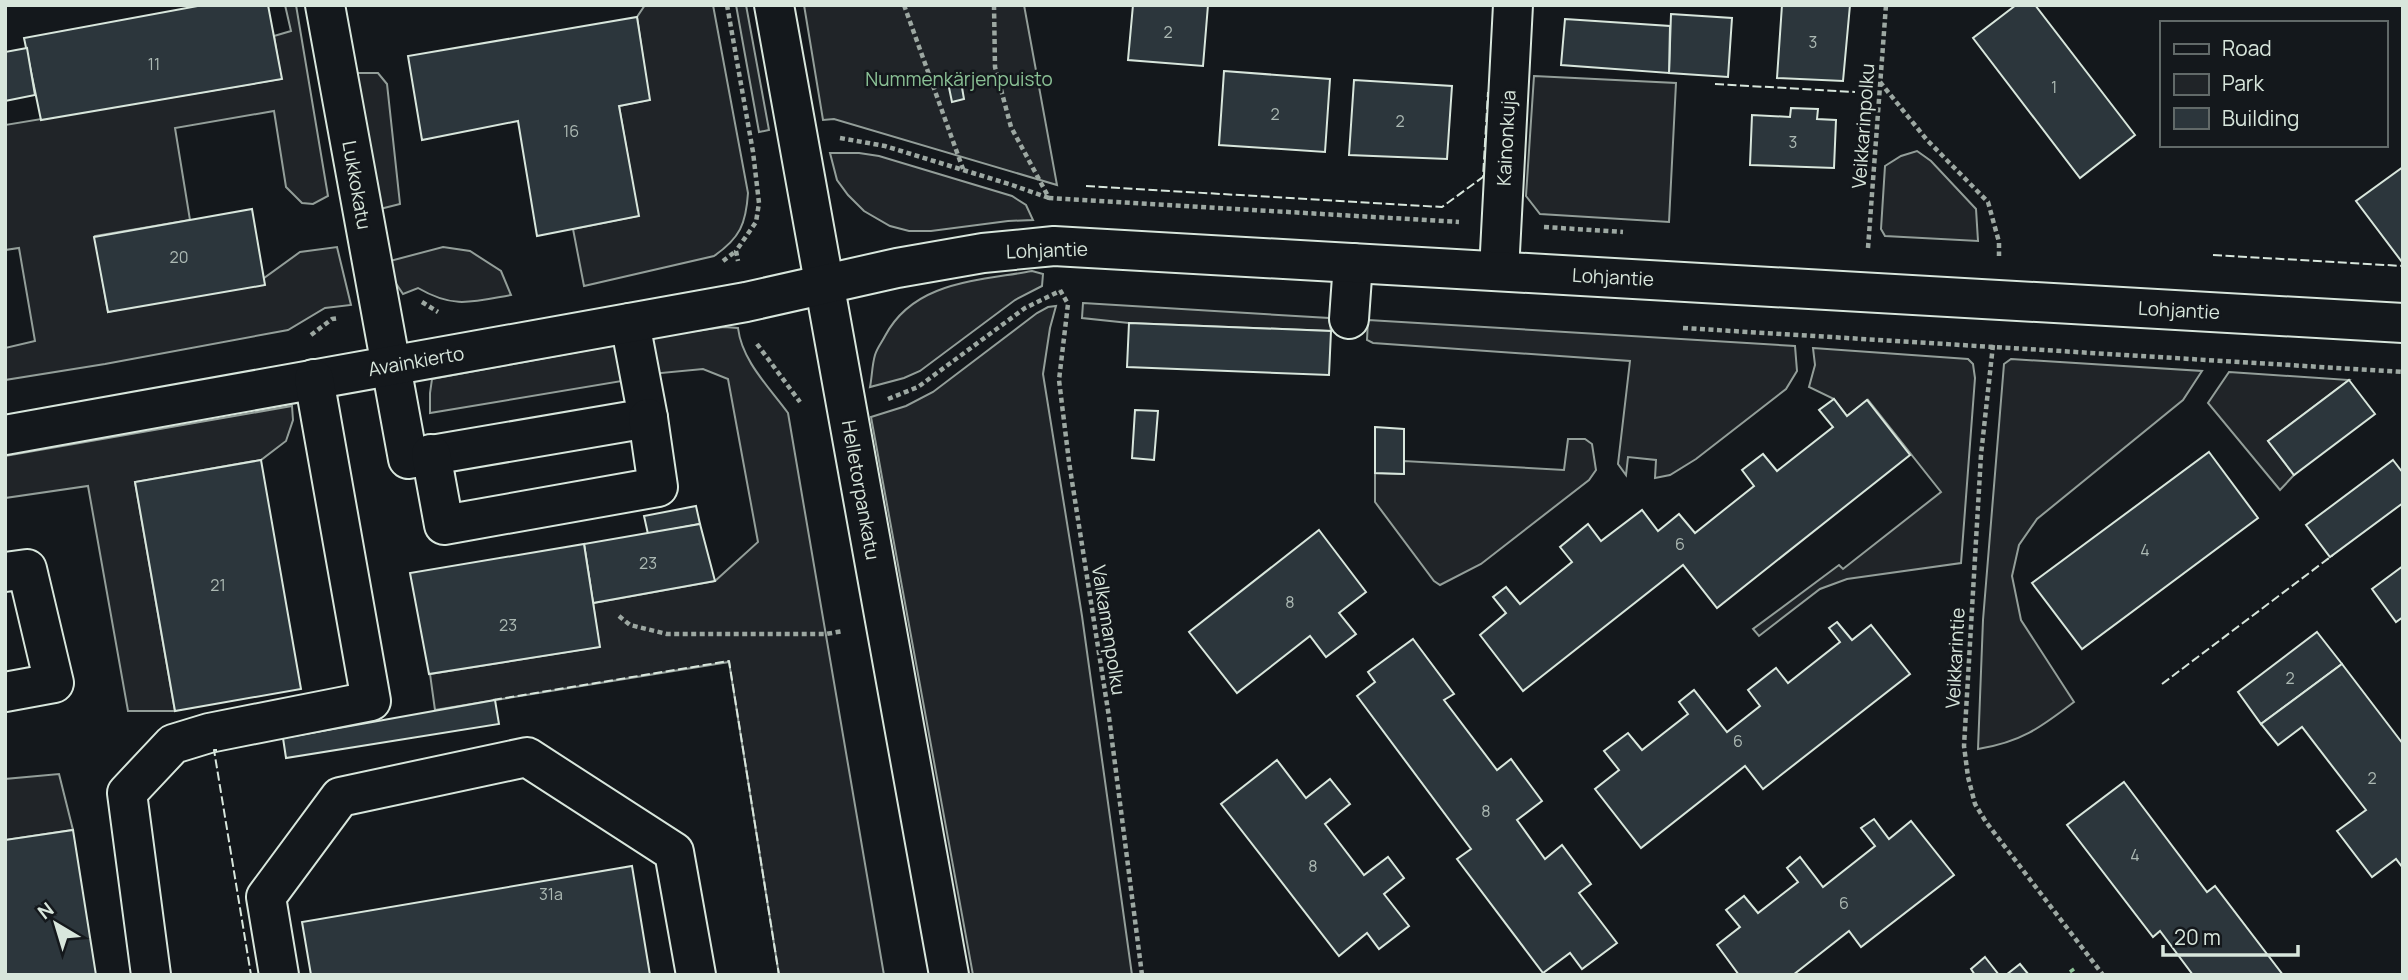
<svg xmlns="http://www.w3.org/2000/svg" width="2408" height="980" font-family="Manrope,sans-serif">
	<style>
		.green { fill: #202428; stroke: #939e99; stroke-width: 2 }
		.building { fill: #2c363c; stroke: #d8e6dc; stroke-width: 2 }
		.lines { fill: none; stroke-linecap: round; stroke-linejoin: round }
		.minor-casing { stroke: #d8e6dc; stroke-width: 42 }
		.path { stroke: #9da8a2; stroke-width: 4.5; stroke-dasharray: 5 3.5; stroke-linecap: butt }
		.minor { stroke: #14181c; stroke-width: 38 }
		.hedge { stroke: #8ac095; stroke-width: 5; stroke-dasharray: 3.5 5; stroke-linecap: butt }
		.fence { stroke: #d8e6dc; stroke-width: 2; stroke-dasharray: 9 3.5; stroke-linecap: butt }
		.labels { text-anchor: middle; dominant-baseline: central; stroke-width: 5; stroke-linejoin: round; paint-order: stroke }
		.number-label { font-size: 16px; fill: #adbab4 }
		.park-label { font-size: 19px; fill: #8ac095; stroke: #14181c }
		.street-label { font-size: 19px; fill: #d8e6dc; stroke: #14181c }
	</style>
	<rect width="100%" height="100%" fill="#14181c"/>
	<g class="green">
		<path d="M285,5H296L328,196L313,204L302,203L286,187L274,111L175,128L190,220L95,236L108,312L264,278L300,252L337,247L351,305L325,308L288,330L105,364L5,380V348L35,341L19,248L5,250V125L281,79L274,36L291,31Z"/>
		<path d="M645,5H713L748,193C746,224 740,238 714,256L584,286L573,229L638,216L619,106L649,100L637,17Z"/>
		<path d="M736,5H746L769,130L759,132Z"/>
		<path d="M804,5H1024L1057,185L834,119L823,120Z"/>
		<path d="M356,73H378L387,84L400,204L380,209Z"/>
		<path d="M1534,76L1676,83L1669,222L1540,214L1526,196Z"/>
		<path d="M1917,151L1931,161L1976,209L1978,241L1885,236L1881,229L1885,166L1901,156Z"/>
		<path d="M830,153H859L879,156L1012,196L1026,205L1033,220L1008,221L931,231H909L890,226L864,211L848,195L837,180Z"/>
		<path d="M443,247L470,251L501,271L511,295C472,302 454,309 418,288L403,294L391,276L390,261Z"/>
		<path d="M1032,271L1043,274L1042,286L1015,300L920,371L904,378L870,387C872,377 872,365 875,355C877,348 882,342 885,336C914,281 978,281 1032,271Z"/>
		<path d="M1083,303L1329,318L1331,331L1129,323L1082,318Z"/>
		<path d="M1056,306L1050,328L1043,374L1082,616L1132,975H973L871,417L906,406L933,392L1037,313L1048,307Z"/>
		<path d="M1368,320L1795,346L1797,371L1786,389L1696,459L1670,475L1655,478L1656,460L1628,457L1626,475L1618,464L1630,361L1373,343L1367,340Z"/>
		<path d="M724,327L738,328C742,361 769,387 788,413L884,975H779L729,662L435,710L430,674L599,647L593,603L715,581L758,542L728,379L703,369L651,374L646,338Z"/>
		<path d="M616,345L622,381L430,413V393L432,379Z"/>
		<path d="M1813,348L1968,359L1973,364L1975,378L1961,563L1847,579L1820,589L1759,636L1753,629L1839,565L1843,569L1941,492L1868,400L1847,416L1834,399L1809,387L1815,365Z"/>
		<path d="M2011,359L2202,371L2183,400L2037,519L2019,545L2012,576L2021,620L2074,702C2040,728 2021,742 1978,749L1983,620L2004,364Z"/>
		<path d="M2229,372L2349,380L2268,441L2294,475L2280,490L2208,403Z"/>
		<path d="M292,406L293,420L286,441L261,460L135,482L175,711H128L88,486L5,498V456Z"/>
		<path d="M1568,439H1585L1592,444L1596,470L1589,480L1481,564L1440,585L1434,581L1375,502V473L1403,474L1404,461L1564,470Z"/>
		<path d="M59,774L73,830L5,840V779Z"/>
	</g>
	<g class="building">
		<path d="M203,5H268L282,79L41,120L24,38Z"/>
		<path d="M1133,5H1208L1203,66L1128,60Z"/>
		<path d="M1782,5H1850L1843,81L1777,78Z"/>
		<path d="M2016,5H2035L2135,135L2080,178L1973,38Z"/>
		<path d="M1671,14L1732,18L1728,77L1669,73Z"/>
		<path d="M637,17L650,100L619,106L639,216L537,236L518,121L422,140L408,56Z"/>
		<path d="M1565,19L1670,26L1669,73L1561,65Z"/>
		<path d="M27,48L35,95L5,101V52Z"/>
		<path d="M1224,71L1330,79L1325,152L1219,145Z"/>
		<path d="M960,76L964,99L952,102L947,78Z"/>
		<path d="M1354,80L1452,86L1447,159L1349,155Z"/>
		<path d="M1791,108L1818,109L1817,119L1836,120L1834,168L1750,165L1752,115L1790,117Z"/>
		<path d="M2403,167V261L2402,262L2356,201Z"/>
		<path d="M252,209L265,285L108,312L94,237Z"/>
		<path d="M1129,323L1331,331L1329,375L1127,367Z"/>
		<path d="M2349,380L2375,414L2294,475L2268,441Z"/>
		<path d="M1834,399L1847,416L1867,400L1910,455L1717,608L1683,565L1523,691L1480,635L1506,613L1493,597L1506,587L1520,604L1572,562L1560,547L1588,524L1601,541L1642,510L1658,531L1679,514L1695,533L1754,486L1742,470L1763,454L1777,471L1833,427L1819,410Z"/>
		<path d="M1135,410L1158,411L1154,460L1132,458Z"/>
		<path d="M1375,427L1404,429V474L1375,473Z"/>
		<path d="M2209,452L2258,518L2082,649L2032,583Z"/>
		<path d="M261,460L301,689L175,711L135,482Z"/>
		<path d="M2393,460L2403,473V503L2330,557L2306,525Z"/>
		<path d="M696,506L700,524L648,534L644,516Z"/>
		<path d="M700,524L715,581L593,603L584,544Z"/>
		<path d="M1319,530L1366,592L1339,613L1356,634L1326,657L1310,636L1237,693L1189,632Z"/>
		<path d="M584,544L600,647L429,674L410,573Z"/>
		<path d="M2403,566V617L2396,622L2372,589Z"/>
		<path d="M1837,622L1852,640L1871,625L1910,674L1763,789L1745,766L1641,848L1595,789L1619,770L1604,751L1628,733L1642,750L1688,714L1679,702L1694,690L1727,732L1760,706L1748,690L1776,668L1788,683L1840,642L1829,628Z"/>
		<path d="M2317,632L2342,664L2261,724L2238,692Z"/>
		<path d="M1413,639L1454,694L1444,700L1497,770L1511,759L1542,801L1517,820L1545,859L1562,845L1591,884L1579,893L1617,943L1582,969L1570,953L1543,973L1457,859L1471,849L1357,696L1375,682L1368,672Z"/>
		<path d="M2342,664L2403,744V868L2396,859L2372,877L2337,831L2366,810L2302,727L2278,745L2261,724Z"/>
		<path d="M495,700L499,724L286,758L283,738Z"/>
		<path d="M1277,760L1306,798L1330,779L1350,804L1325,824L1364,875L1388,857L1404,878L1384,894L1409,926L1379,949L1367,933L1339,956L1221,804Z"/>
		<path d="M2124,782L2207,892L2215,886L2283,975H2193L2160,931L2153,937L2067,825Z"/>
		<path d="M1874,819L1889,839L1911,821L1954,875L1861,947L1849,931L1793,975H1739L1717,945L1740,927L1726,910L1744,896L1758,913L1798,882L1787,868L1800,857L1823,887L1875,846L1861,828Z"/>
		<path d="M73,830L96,975H5V840Z"/>
		<path d="M632,866L650,975H311L302,922Z"/>
		<path d="M1985,957L1999,975H1975L1971,969Z"/>
		<path d="M2020,964L2029,975H2006Z"/>
	</g>
	<g class="lines">
		<g class="minor-casing">
			<g id="minor">
				<path d="M325,5L408,459L648,418L630,323"/>
				<path d="M774,5L949,975"/>
				<path d="M1499,271L1513,5"/>
				<path d="M1349,319L1353,263"/>
				<path d="M5,435L746,302L897,268L983,253L1054,246L2403,323"/>
				<path d="M431,454L444,525L658,487L648,418"/>
				<path d="M5,572L27,569L54,683L5,692"/>
				<path d="M151,975L127,793L173,744L209,733L371,701L314,379"/>
				<path d="M279,975L266,897L340,797L527,757L674,852L696,975"/>
			</g>
		</g>
		<g class="path">
			<path d="M727,5L753,152L759,203L756,222L736,251L738,261"/>
			<path d="M904,5L963,169"/>
			<path d="M994,5L995,67L1011,127L1049,198L1459,222"/>
			<path d="M1880,82L1927,140L1988,202L1999,242V256"/>
			<path d="M840,138L885,146L1012,185L1049,198"/>
			<path d="M1544,227L1623,232"/>
			<path d="M1868,248L1886,5"/>
			<path d="M723,261L736,251"/>
			<path d="M1060,290L1068,304L1059,380L1069,462L1109,717L1142,975"/>
			<path d="M422,302L438,312"/>
			<path d="M1683,328L2403,372"/>
			<path d="M311,335L332,319L339,318"/>
			<path d="M757,344L800,402"/>
			<path d="M1993,345L1981,455L1964,746L1968,777L1975,804L1986,822L2103,975"/>
			<path d="M888,399L918,387L1025,308L1060,291"/>
			<path d="M619,616L630,625L667,634H826L843,631"/>
		</g>
		<use href="#minor" class="minor"/>
		<path class="hedge" d="M2071,969L2075,975"/>
		<g class="fence">
			<path d="M1715,84L1855,92"/>
			<path d="M1086,186L1442,207L1483,177L1488,92"/>
			<path d="M2213,255L2403,266"/>
			<path d="M2162,684L2333,555"/>
			<path d="M493,700L729,661L779,975"/>
			<path d="M217,750H214L251,975"/>
		</g>
	</g>
	<g class="labels">
		<g class="number-label">
			<text x="1168" y="32">2</text>
			<text x="1813" y="42">3</text>
			<text x="154" y="64">11</text>
			<text x="2054" y="87">1</text>
			<text x="1275" y="114">2</text>
			<text x="1400" y="121">2</text>
			<text x="571" y="131">16</text>
			<text x="1793" y="142">3</text>
			<text x="179" y="257">20</text>
			<text x="1680" y="544">6</text>
			<text x="2145" y="550">4</text>
			<text x="648" y="563">23</text>
			<text x="218" y="585">21</text>
			<text x="1290" y="602">8</text>
			<text x="508" y="625">23</text>
			<text x="2290" y="678">2</text>
			<text x="1738" y="741">6</text>
			<text x="2372" y="778">2</text>
			<text x="1486" y="811">8</text>
			<text x="2135" y="855">4</text>
			<text x="1313" y="866">8</text>
			<text x="551" y="894">31a</text>
			<text x="1844" y="903">6</text>
		</g>
		<g class="park-label">
			<text x="959" y="79">Nummenkärjenpuisto</text>
		</g>
		<g class="street-label">
			<text transform="translate(1863 126) rotate(-86)">Veikkarinpolku</text>
			<text transform="translate(1506 138) rotate(-87)">Kainonkuja</text>
			<text transform="translate(357 185) rotate(80)">Lukkokatu</text>
			<text transform="translate(1047 250) rotate(-2)">Lohjantie</text>
			<text transform="translate(1613 277) rotate(3)">Lohjantie</text>
			<text transform="translate(2179 310) rotate(3)">Lohjantie</text>
			<text transform="translate(416 361) rotate(-10)">Avainkierto</text>
			<text transform="translate(861 490) rotate(80)">Helletorpankatu</text>
			<text transform="translate(1109 630) rotate(81)">Valkamanpolku</text>
			<text transform="translate(1955 658) rotate(-87)">Veikkarintie</text>
		</g>
	</g>
	<rect width="2408" height="980" fill="none" stroke="#d8e6dc" stroke-width="14"/>
	<rect x="2160" y="21" width="228" height="126" fill="#14181c" stroke="#626a69" stroke-width="2"/>
	<rect x="2174" y="44" width="35" height="10" fill="#14181c" stroke="#626a69" stroke-width="2"/>
	<text x="2222" y="56" font-size="21" fill="#d8e6dc">Road</text>
	<rect x="2174" y="74" width="35" height="21" fill="#202428" stroke="#626a69" stroke-width="2"/>
	<text x="2222" y="91" font-size="21" fill="#d8e6dc">Park</text>
	<rect x="2174" y="108" width="35" height="21" fill="#2c363c" stroke="#626a69" stroke-width="2"/>
	<text x="2222" y="126" font-size="21" fill="#d8e6dc">Building</text>
	<g transform="translate(56 924) rotate(322)" stroke="#14181c" stroke-width="5" paint-order="stroke">
	<path d="M0-5L12 26L0 18L-12 26Z" fill="#d8e6dc"/>
	<text y="-10" font-size="19" font-weight="bold" text-anchor="middle" fill="#d8e6dc">N</text>
	</g>
	<path d="M2163 945v10h135v-10" fill="none" stroke="#d8e6dc" stroke-width="3.5"/>
	<text x="2174" y="945" font-size="21" fill="#d8e6dc" stroke="#14181c" stroke-width="5" paint-order="stroke">20 m</text>
</svg>
